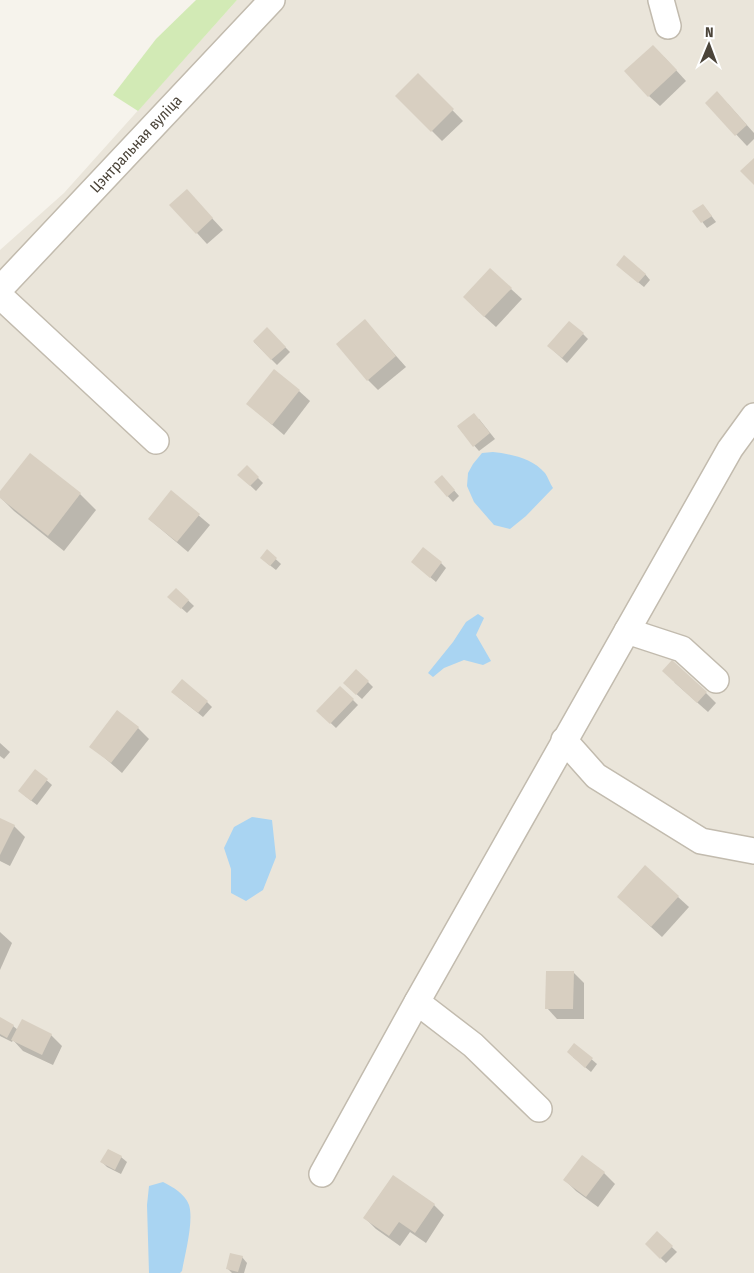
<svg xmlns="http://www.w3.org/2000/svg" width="754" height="1273" font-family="'Fira Sans Condensed',sans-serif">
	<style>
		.residential { fill: #eae5da }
		.green { fill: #d2eab5 }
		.water { fill: #a9d4f2 }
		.shadow { fill: #0003 }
		.building { fill: #d8cfc1 }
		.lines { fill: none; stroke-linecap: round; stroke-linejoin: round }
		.minor-casing { stroke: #c2bbae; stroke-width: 28 }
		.minor { stroke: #fff; stroke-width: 25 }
		.labels { text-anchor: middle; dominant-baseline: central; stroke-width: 4; stroke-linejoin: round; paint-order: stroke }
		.street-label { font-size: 15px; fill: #4b4439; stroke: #fff }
	</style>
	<rect width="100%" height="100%" fill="#f6f3ec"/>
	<path class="residential" d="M237,0H754V1273H0V250L64,193Z"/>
	<path class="green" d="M196,0H237L138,111L113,95L156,39Z"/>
	<g class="water">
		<path d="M493,452C511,454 532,458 545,473C548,477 550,484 553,488L526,516L510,529L494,525L474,502L467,486L468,473L473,464L482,453Z"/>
		<path d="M478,614L484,618L476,635L491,661L483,665L464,660L444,668L433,677L428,673L453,642L466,622Z"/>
		<path d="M252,817L272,820L276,857L263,890L246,901L231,893V869L224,848L234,827Z"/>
		<path d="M163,1182C173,1187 185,1194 189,1205C194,1221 185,1254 182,1271L180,1273H149L147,1205L149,1186Z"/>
	</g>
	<g class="shadow">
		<path d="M664,57L686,81L660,106L649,96Z"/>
		<path d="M418,75L463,121L442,141L397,96Z"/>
		<path d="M707,103L728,104L754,133V139L747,146Z"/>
		<path d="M197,202L223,230L207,244L197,233Z"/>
		<path d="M703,205L716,222L707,228L694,211Z"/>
		<path d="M623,270L645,274L650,280L644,287Z"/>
		<path d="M511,289L522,299L496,327L475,308Z"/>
		<path d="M365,321L406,367L378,390L368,380Z"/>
		<path d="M267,329L290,352L277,365L254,342Z"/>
		<path d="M583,334L588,339L567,363L554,351Z"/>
		<path d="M299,391L310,401L284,435L248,404Z"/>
		<path d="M479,419L495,439L479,451L458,427Z"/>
		<path d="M30,455L80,494L96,510L64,551L14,511L0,497V493Z"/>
		<path d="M247,467L263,483L256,491L239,475Z"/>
		<path d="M435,482H447L459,496L453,502Z"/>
		<path d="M171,492L210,525L188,552L149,519Z"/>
		<path d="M267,551L281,564L276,570L267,563Z"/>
		<path d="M441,563L446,568L436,582L418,567Z"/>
		<path d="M176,589L194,606L187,613L169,597Z"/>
		<path d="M356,670L373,687L362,699L344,683Z"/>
		<path d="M674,682L706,693L716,703L708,712Z"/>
		<path d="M340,687L358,705L336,728L318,711Z"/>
		<path d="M178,697L207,702L212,707L203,717Z"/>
		<path d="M117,712L138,728L149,739L122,773L91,746Z"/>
		<path d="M0,743L10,752L4,759L0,756Z"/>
		<path d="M35,770L52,785L37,805L25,796Z"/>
		<path d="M0,819L14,826L25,837L10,866L0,861Z"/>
		<path d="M678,897L689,907L662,937L629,907Z"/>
		<path d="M0,932L12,943L0,970Z"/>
		<path d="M573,972L584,983V1019H557L547,1008Z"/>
		<path d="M0,1019L13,1026L18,1030L51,1035L62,1046L53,1065L23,1051L13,1040L12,1042L0,1036Z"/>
		<path d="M575,1045L597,1064L591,1072L573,1057Z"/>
		<path d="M108,1150L121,1157L127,1162L121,1174L107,1167L102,1162Z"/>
		<path d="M604,1173L615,1184L598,1207L576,1191L565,1180Z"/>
		<path d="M434,1205L444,1215L426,1243L410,1232L400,1246L376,1229L365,1218Z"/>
		<path d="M657,1233L677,1252L666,1263L646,1244Z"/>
		<path d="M242,1257L247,1263L244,1273H232L227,1268Z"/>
	</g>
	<g class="building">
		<path d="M653,45L677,70L648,97L624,71Z"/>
		<path d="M418,73L454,109L431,132L395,96Z"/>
		<path d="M717,91L747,125L735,136L705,103Z"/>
		<path d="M754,158V185L740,171Z"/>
		<path d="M187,189L213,218L196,234L169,205Z"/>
		<path d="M703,204L712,216L701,223L692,211Z"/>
		<path d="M624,255L646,274L638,283L616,265Z"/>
		<path d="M490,268L512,288L484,317L463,297Z"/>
		<path d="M365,319L396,356L367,381L336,344Z"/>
		<path d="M569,321L584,333L562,358L547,346Z"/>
		<path d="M267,327L286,347L271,360L253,341Z"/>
		<path d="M274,369L300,390L272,425L246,404Z"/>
		<path d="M474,413L490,433L473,447L457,426Z"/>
		<path d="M30,453L81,493L48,536L0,498V491Z"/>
		<path d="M247,465L259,477L250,486L237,475Z"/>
		<path d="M442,475L455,490L447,497L434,482Z"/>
		<path d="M171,490L200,514L177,542L148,519Z"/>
		<path d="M423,547L442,562L430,578L411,562Z"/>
		<path d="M267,549L277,558L270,566L260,558Z"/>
		<path d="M176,588L189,600L181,609L167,597Z"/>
		<path d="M672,660L707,692L697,703L662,671Z"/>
		<path d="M356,669L369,681L356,695L343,683Z"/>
		<path d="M182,679L208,701L198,713L171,692Z"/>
		<path d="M340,686L354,699L330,724L316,711Z"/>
		<path d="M117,710L139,727L111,763L89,747Z"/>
		<path d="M35,769L48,779L31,801L18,791Z"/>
		<path d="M0,818L15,825L0,855Z"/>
		<path d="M645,865L679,896L651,927L617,897Z"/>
		<path d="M546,971H574L573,1009H545Z"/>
		<path d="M0,1017L14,1025L7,1038L0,1034Z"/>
		<path d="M22,1019L52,1034L42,1055L11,1040Z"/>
		<path d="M574,1043L593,1058L585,1068L567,1052Z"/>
		<path d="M108,1149L122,1156L115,1170L100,1162Z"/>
		<path d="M582,1155L605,1172L586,1197L563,1180Z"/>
		<path d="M393,1175L435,1204L415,1233L399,1222L389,1236L363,1218Z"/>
		<path d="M657,1231L673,1246L660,1259L645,1244Z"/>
		<path d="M230,1253L243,1256L238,1272L226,1269Z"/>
	</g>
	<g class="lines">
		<g class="minor-casing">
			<g id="minor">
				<path d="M661,0L668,26"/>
				<path d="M0,289L272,0"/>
				<path d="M0,296L156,441"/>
				<path d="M627,631L682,649L716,680"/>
				<path d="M564,740L596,776L701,841L754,851"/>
				<path d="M417,1002L473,1045L539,1109"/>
				<path d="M322,1174L417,1002L730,449L754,416"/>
			</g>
		</g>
		<use href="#minor" class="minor"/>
	</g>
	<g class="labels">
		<g class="street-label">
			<text transform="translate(136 144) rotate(-47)">Цэнтральная вуліца</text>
		</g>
	</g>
	<g transform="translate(709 45) rotate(1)" stroke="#ffffff" stroke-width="4" paint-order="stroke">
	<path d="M0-4L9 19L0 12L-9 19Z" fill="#4b4439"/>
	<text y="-8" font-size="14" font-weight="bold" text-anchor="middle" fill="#4b4439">N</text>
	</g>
</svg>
